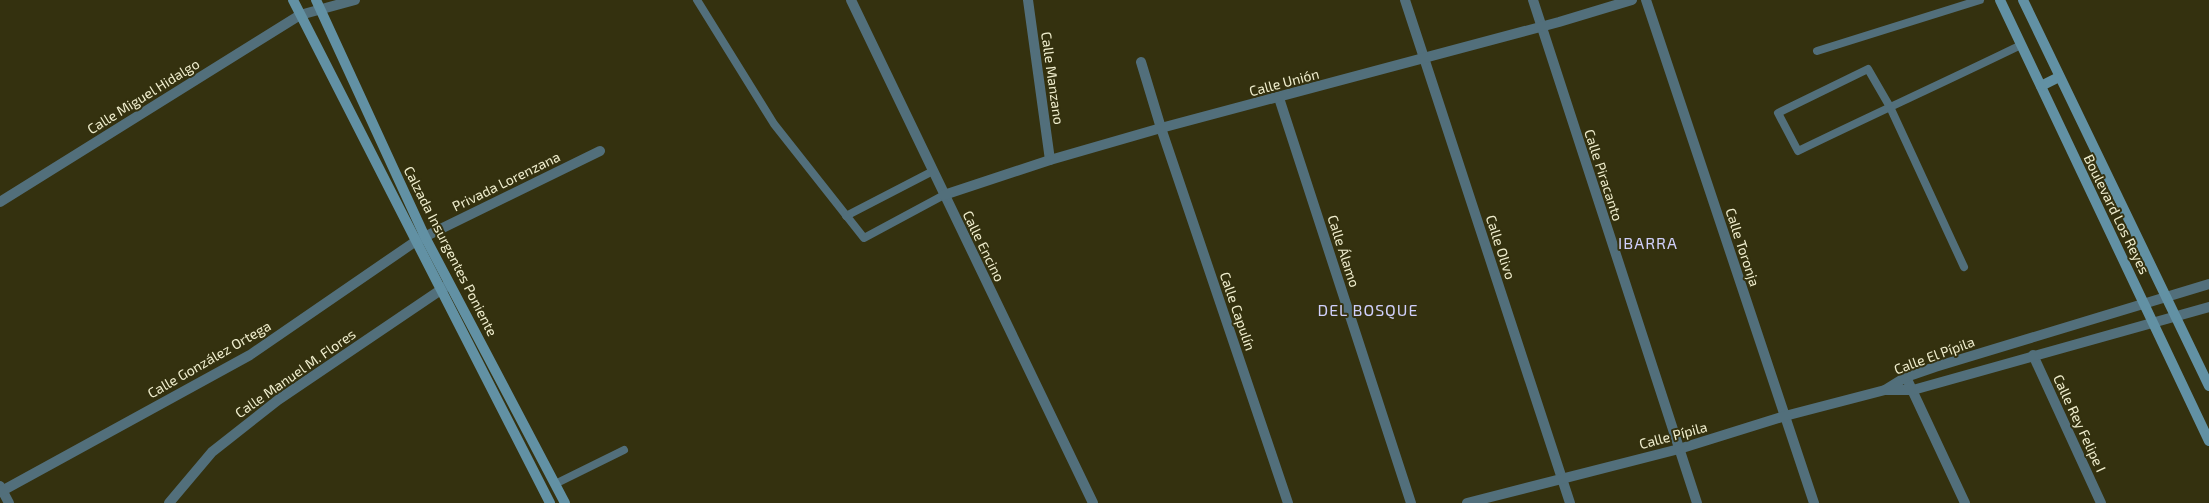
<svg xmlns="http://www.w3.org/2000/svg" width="2209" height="503" font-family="'Exo 2',sans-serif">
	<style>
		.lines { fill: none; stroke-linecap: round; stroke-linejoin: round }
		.service { stroke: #526f7b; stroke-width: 8 }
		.minor { stroke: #526f7b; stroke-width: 10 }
		.tertiary { stroke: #526f7b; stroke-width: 10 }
		.secondary { stroke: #6291a4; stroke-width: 10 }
		.labels { text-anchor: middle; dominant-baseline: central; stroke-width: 4; stroke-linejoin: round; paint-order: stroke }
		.street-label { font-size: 14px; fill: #f0eece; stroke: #34310f }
		.quarter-label { font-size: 16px; letter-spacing: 1px; fill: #d0d0fb; stroke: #34310f }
	</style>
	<rect width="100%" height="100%" fill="#34310f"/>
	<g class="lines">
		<g class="service">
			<path d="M697,0L774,124L864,238L944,195"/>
			<path d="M1817,51L1980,0"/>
			<path d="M846,216L933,171"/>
			<path d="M1964,267L1890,107L1868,69L1778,113L1798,151C1872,115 1947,81 2021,45"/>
			<path d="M555,484L624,450"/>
		</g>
		<g class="minor">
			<path d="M851,0L1093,503"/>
			<path d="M1028,0L1050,160"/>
			<path d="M1405,0L1570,503"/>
			<path d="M1533,0L1697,503"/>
			<path d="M1646,0L1814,503"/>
			<path d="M1141,62L1161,128L1288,503"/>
			<path d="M1279,98L1411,503"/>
			<path d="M944,195L1050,160L1161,128L1559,22L1632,0"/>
			<path d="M2033,355L2101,503"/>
			<path d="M1906,377L1965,503"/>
			<path d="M0,486L9,503"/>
			<path d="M0,492L250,355L416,241L600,151"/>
			<path d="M169,503L212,452L278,400L448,285"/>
		</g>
		<g class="tertiary">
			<path d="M0,202L300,15L355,0"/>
			<path d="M1885,390L1906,377L1935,367L2209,284"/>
			<path d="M1467,503L1679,449L1785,416L1885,390H1913L2209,307"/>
		</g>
		<g class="secondary">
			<path d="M293,0L550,503"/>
			<path d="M316,0L425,237L565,503"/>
			<path d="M2000,0L2209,441"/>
			<path d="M2023,0L2209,386"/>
			<path d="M2041,86L2059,77"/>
		</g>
	</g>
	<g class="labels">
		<g class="street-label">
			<text transform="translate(1053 78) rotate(82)">Calle Manzano</text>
			<text transform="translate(1284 82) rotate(-15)">Calle Unión</text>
			<text transform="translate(143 96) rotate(-32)">Calle Miguel Hidalgo</text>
			<text transform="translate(1604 175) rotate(72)">Calle Piracanto</text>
			<text transform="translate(506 181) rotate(-26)">Privada Lorenzana</text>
			<text transform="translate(2117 214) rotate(64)">Boulevard Los Reyes</text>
			<text transform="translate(984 246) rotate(64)">Calle Encino</text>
			<text transform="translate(1501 247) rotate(72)">Calle Olivo</text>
			<text transform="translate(1743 247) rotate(72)">Calle Toronja</text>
			<text transform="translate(451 251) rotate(63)">Calzada Insurgentes Poniente</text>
			<text transform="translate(1344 251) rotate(72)">Calle Álamo</text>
			<text transform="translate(1238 311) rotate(71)">Calle Capulín</text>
			<text transform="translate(1934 355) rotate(-20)">Calle El Pípila</text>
			<text transform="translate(209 359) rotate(-30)">Calle González Ortega</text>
			<text transform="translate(295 373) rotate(-35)">Calle Manuel M. Flores</text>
			<text transform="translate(2080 423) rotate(65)">Calle Rey Felipe I</text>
			<text transform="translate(1673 435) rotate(-15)">Calle Pípila</text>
		</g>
		<g class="quarter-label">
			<text x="1648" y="242">IBARRA</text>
			<text x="1368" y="309">DEL BOSQUE</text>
		</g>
	</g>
</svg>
